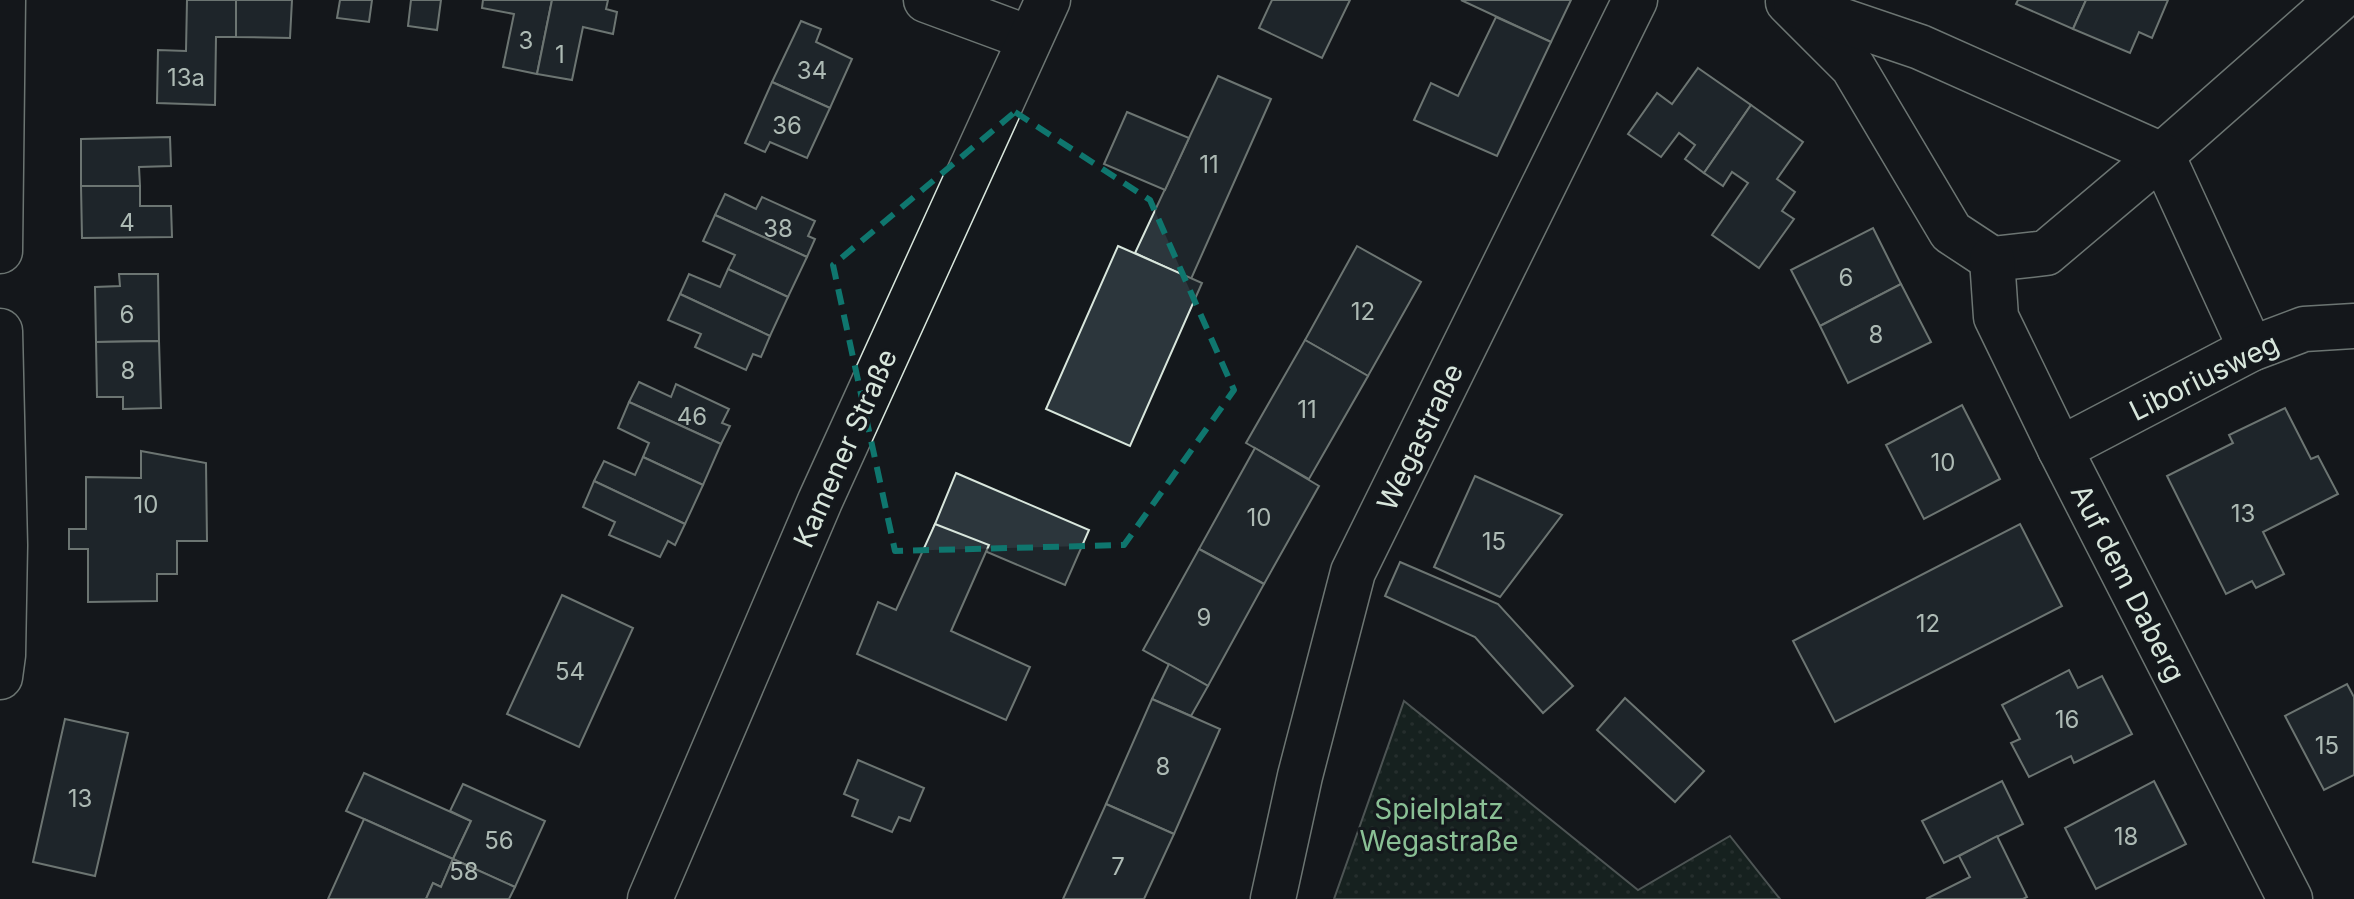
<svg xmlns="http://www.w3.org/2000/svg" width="2354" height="899" font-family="Inter,sans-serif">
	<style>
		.green { fill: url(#green-dots); stroke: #939e99; stroke-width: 2 }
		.building { fill: #2c363c; stroke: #d8e6dc; stroke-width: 2 }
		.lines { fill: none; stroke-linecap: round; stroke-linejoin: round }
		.minor-casing { stroke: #d8e6dc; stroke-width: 47 }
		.major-casing { stroke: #d8e6dc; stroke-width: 47 }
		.minor { stroke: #14181c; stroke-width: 44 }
		.major { stroke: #14181c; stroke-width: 44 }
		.marked { fill: none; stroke: #0f766e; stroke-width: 6; stroke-dasharray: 16 10; stroke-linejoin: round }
		.labels { text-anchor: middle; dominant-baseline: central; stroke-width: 6; stroke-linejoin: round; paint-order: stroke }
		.number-label { font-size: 24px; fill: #adbab4 }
		.street-label { font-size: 28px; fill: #d8e6dc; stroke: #14181c }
		.park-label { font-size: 28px; fill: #8ac095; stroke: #14181c }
	</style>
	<defs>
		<pattern id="green-dots" width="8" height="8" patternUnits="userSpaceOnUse" patternTransform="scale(2)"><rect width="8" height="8" fill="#1a2d24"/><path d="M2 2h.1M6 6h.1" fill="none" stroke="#3b4b43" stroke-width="1.8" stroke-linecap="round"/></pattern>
	</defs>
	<rect width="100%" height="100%" fill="#14181c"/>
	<path class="green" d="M1404,701L1638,890L1730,836L1780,899H1334Z"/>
	<g class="building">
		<path d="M187,0H236V37H216L215,105L157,103L158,50L186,51Z"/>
		<path d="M236,0H292L290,38L236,37Z"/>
		<path d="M340,0H372L369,22L337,18Z"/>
		<path d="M411,0H441L437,30L408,26Z"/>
		<path d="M483,0H552L537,74L503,67L514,14L482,8Z"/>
		<path d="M552,0H608L606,9L617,12L613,34L583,27L572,80L537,74Z"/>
		<path d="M1272,0H1350L1322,58L1259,28Z"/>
		<path d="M1461,0H1571L1551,42Z"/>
		<path d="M2018,0H2086L2073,29L2016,4Z"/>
		<path d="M2086,0H2168L2152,38L2139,32L2130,53L2073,29Z"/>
		<path d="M1496,17L1551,42L1497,156L1414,120L1431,83L1458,96Z"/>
		<path d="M801,21L821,29L816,42L852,59L830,108L772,82Z"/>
		<path d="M1698,68L1751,105L1704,173L1685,159L1695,145L1679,133L1661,157L1628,134L1657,93L1672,104Z"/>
		<path d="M1218,76L1271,99L1191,279L1135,253Z"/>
		<path d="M772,82L830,108L807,158L770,142L765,152L745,143Z"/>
		<path d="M1751,105L1803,142L1777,179L1795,192L1782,211L1794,219L1759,268L1712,235L1748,183L1732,172L1723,186L1704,173Z"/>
		<path d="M1127,112L1189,138L1165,190L1104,164Z"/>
		<path d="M170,137L171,166L139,167L140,186H81V139Z"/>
		<path d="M81,186H140V206H171L172,237L82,238Z"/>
		<path d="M725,194L756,209L762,197L815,221L808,236L815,239L807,257L715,215Z"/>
		<path d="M715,215L807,257L788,297L728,269L735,255L703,241Z"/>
		<path d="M1873,228L1901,284L1820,326L1791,270Z"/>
		<path d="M1118,246L1202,283L1130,446L1046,409Z"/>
		<path d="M1357,246L1421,282L1368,376L1305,340Z"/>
		<path d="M728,269L788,297L770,336L680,294L689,274L720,287Z"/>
		<path d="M119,274H158L159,341L96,342L95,287L120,286Z"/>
		<path d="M1901,284L1931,342L1848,383L1820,326Z"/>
		<path d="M680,294L770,336L761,357L753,354L746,370L695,347L701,334L668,320Z"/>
		<path d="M1305,340L1368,376L1309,479L1246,443Z"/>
		<path d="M159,341L161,408L123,409V397H97L96,342Z"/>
		<path d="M639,382L671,397L676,384L729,409L722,423L730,426L721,444L629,402Z"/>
		<path d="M629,402L721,444L703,485L643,457L649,443L618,428Z"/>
		<path d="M1962,405L2000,479L1924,519L1886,445Z"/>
		<path d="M2285,408L2311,459L2318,456L2338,494L2263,532L2284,574L2256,588L2252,581L2226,594L2167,476L2233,443L2229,435Z"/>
		<path d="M1255,448L1319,486L1264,584L1199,549Z"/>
		<path d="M141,451L206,463L207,541H177V574H157V601L88,602V549H69V529H86V477L141,478Z"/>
		<path d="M643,457L703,485L685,524L594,481L604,461L635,475Z"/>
		<path d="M956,473L1089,530L1065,585L933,529Z"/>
		<path d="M1475,476L1562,515L1500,597L1434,567Z"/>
		<path d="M594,481L685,524L675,545L668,541L660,557L609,535L615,522L583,507Z"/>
		<path d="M935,524L989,545L951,631L1030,667L1006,720L857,654L878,602L896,610Z"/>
		<path d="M2020,524L2062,606L1835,722L1793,641Z"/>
		<path d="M1199,549L1264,584L1208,686L1143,650Z"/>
		<path d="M1400,562L1498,604L1573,686L1543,713L1475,637L1385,596Z"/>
		<path d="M562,595L633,628L579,747L507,714Z"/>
		<path d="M1169,664L1208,686L1191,716L1152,699Z"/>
		<path d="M2069,670L2078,688L2102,676L2132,734L2074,763L2071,756L2029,777L2011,743L2020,739L2002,705Z"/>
		<path d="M2347,684L2354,697V775L2324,790L2285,716Z"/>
		<path d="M1625,698L1704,771L1675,802L1597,730Z"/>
		<path d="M1152,699L1220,729L1174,834L1106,804Z"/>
		<path d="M65,719L128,733L95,876L33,862Z"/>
		<path d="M858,760L924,788L910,821L899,817L892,832L852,816L858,800L844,794Z"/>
		<path d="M364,773L471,821L453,859L346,811Z"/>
		<path d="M2002,781L2023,824L1944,863L1922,821Z"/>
		<path d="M2154,781L2186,844L2096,889L2065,828Z"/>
		<path d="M463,784L545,821L515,887L453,859L471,821L450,811Z"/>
		<path d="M1106,804L1174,834L1144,899H1063Z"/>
		<path d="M364,819L453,859L441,887L433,883L426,899H328Z"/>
		<path d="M1997,836L2027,897L2023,899H1926L1970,877L1959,856Z"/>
		<path d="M453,859L515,887L509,899H426L433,883L441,887Z"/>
	</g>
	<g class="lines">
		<g class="minor-casing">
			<g id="minor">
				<path d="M926,0L1029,38"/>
				<path d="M1788,2L1853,67L1951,232L1992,259L2046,253L2162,155L2338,0"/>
				<path d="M1796,5L1920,47L2162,155L2251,349"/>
				<path d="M0,251L3,0"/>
				<path d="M1992,259L1996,317L2060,449L2290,899"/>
				<path d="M0,331L5,545L3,655L0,677"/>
				<path d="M2060,449L2251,349L2304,329L2354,326"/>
				<path d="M1273,899L1300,776L1353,572L1635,0"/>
			</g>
		</g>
		<g class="major-casing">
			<path id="major" d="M650,899L820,501L1048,0"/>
		</g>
		<use href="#minor" class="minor"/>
		<use href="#major" class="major"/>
	</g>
	<path d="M0 0H2354V899H0ZM1015,112L1150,200L1234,390L1124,545L895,551L833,265Z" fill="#14181c" fill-opacity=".55" fill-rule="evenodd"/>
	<path class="marked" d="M1015,112L1150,200L1234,390L1124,545L895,551L833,265Z"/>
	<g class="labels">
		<g class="number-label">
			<text x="526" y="40">3</text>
			<text x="560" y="54">1</text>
			<text x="812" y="70">34</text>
			<text x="186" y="77">13a</text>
			<text x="787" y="125">36</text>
			<text x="1209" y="164">11</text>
			<text x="127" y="222">4</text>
			<text x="778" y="228">38</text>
			<text x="1846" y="277">6</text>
			<text x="1363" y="311">12</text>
			<text x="127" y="314">6</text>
			<text x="1876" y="334">8</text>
			<text x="128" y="370">8</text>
			<text x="1307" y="409">11</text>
			<text x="692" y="416">46</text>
			<text x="1943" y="462">10</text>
			<text x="146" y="504">10</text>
			<text x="2243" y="513">13</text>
			<text x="1259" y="517">10</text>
			<text x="1494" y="541">15</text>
			<text x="1204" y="617">9</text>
			<text x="1928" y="623">12</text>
			<text x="570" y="671">54</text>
			<text x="2067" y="719">16</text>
			<text x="2327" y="745">15</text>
			<text x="1163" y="766">8</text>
			<text x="80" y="798">13</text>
			<text x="2126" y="836">18</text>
			<text x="499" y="840">56</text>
			<text x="1118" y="866">7</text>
			<text x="464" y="871">58</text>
		</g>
		<g class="street-label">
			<text transform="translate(2204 377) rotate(-26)">Liboriusweg</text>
			<text transform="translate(1420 437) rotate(-64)">Wegastraße</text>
			<text transform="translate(845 448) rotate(-66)">Kamener Straße</text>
			<text transform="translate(2128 583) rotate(63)">Auf dem Daberg</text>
		</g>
		<g class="park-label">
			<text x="1439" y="809">Spielplatz<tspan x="1439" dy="32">Wegastraße</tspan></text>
		</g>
	</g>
</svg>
